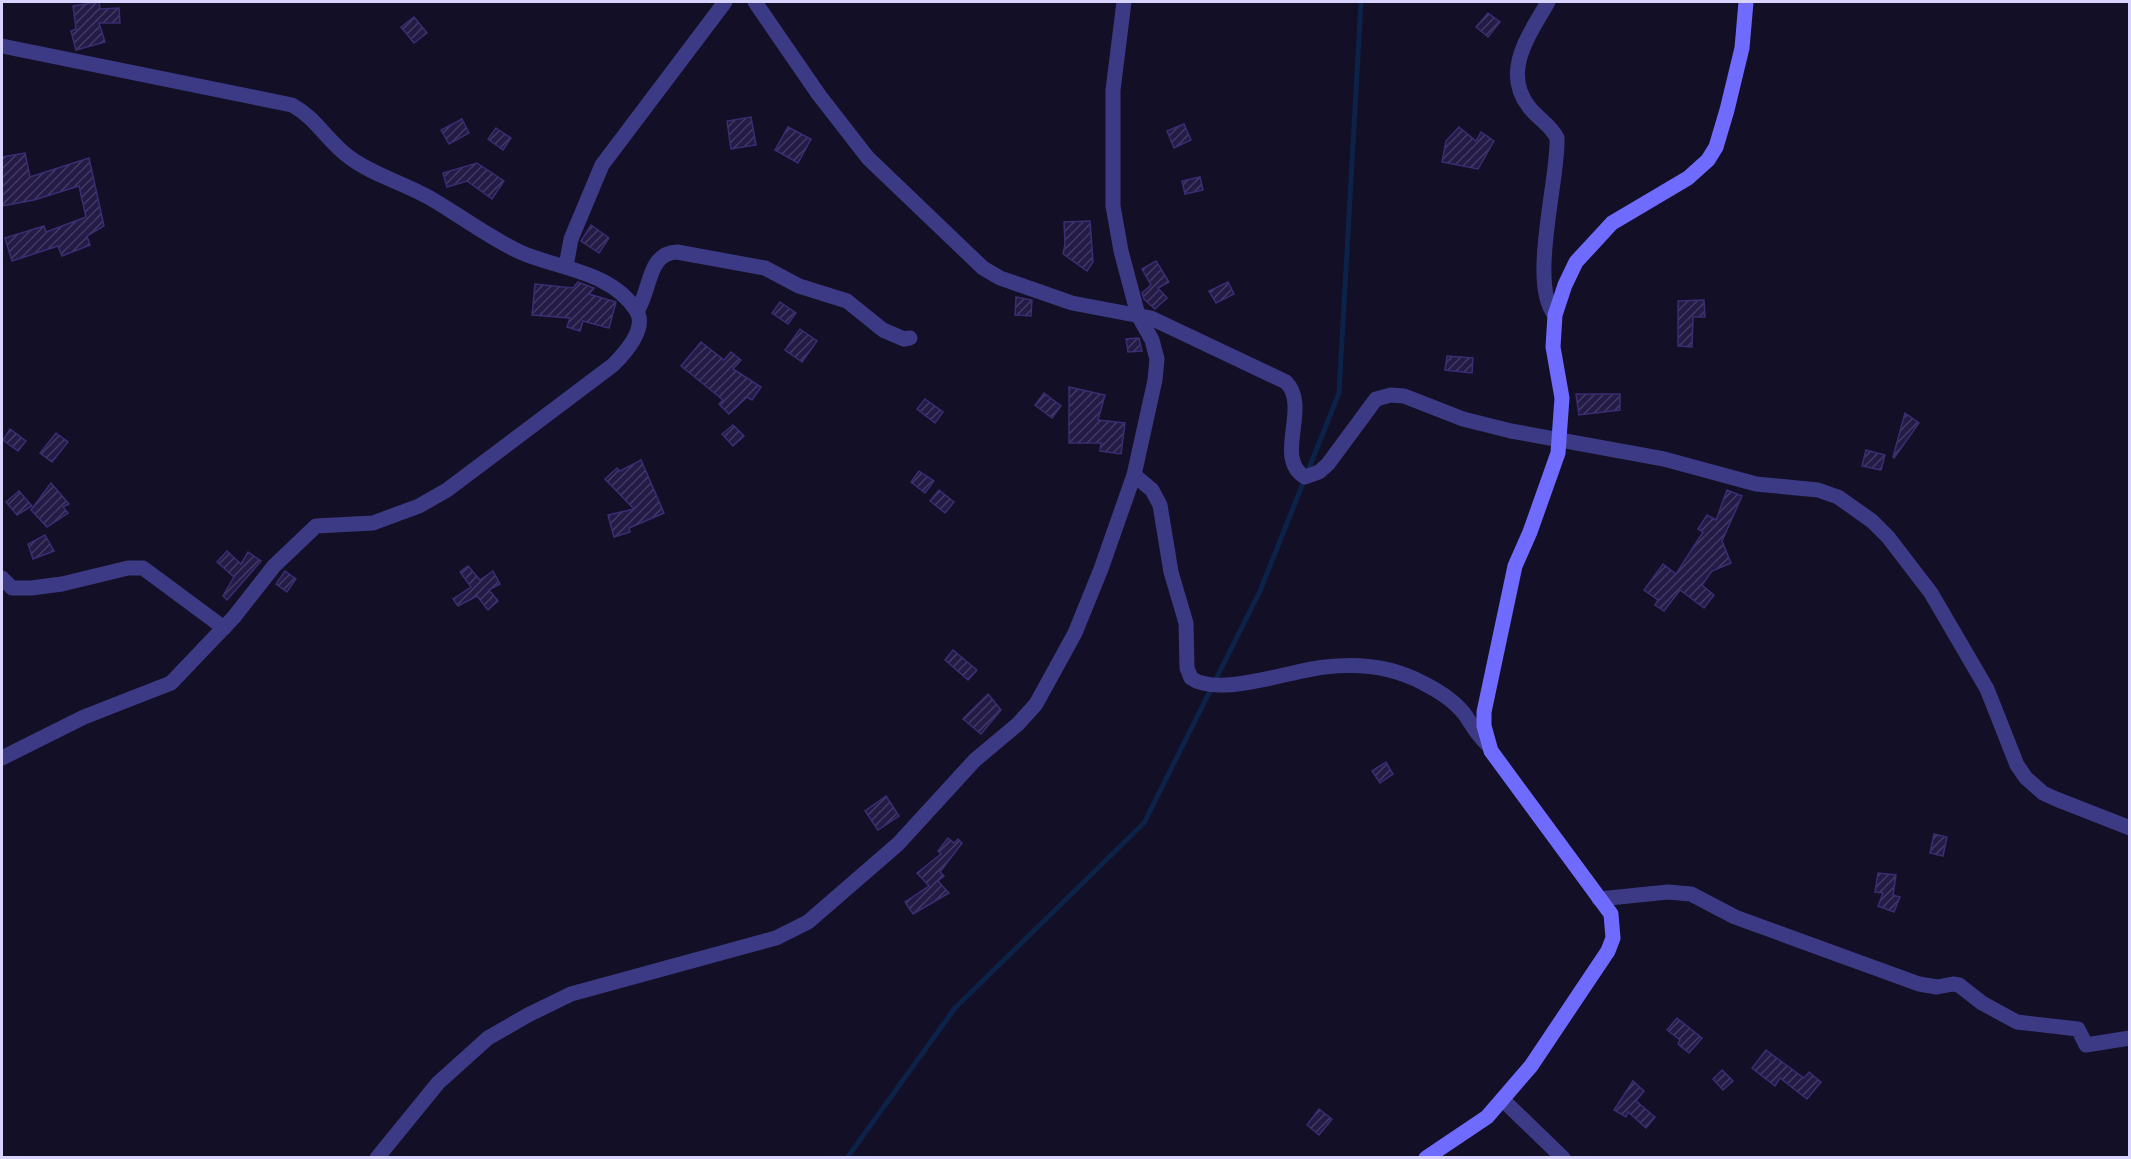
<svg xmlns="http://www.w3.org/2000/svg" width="2131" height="1159" font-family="'Source Sans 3',sans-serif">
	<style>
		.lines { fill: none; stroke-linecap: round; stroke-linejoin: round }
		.stream { stroke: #0c2248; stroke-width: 5 }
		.building { fill: url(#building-hatch); stroke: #3b2d73; stroke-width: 1.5 }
		.street { stroke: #3d3a85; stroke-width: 15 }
		.secondary { stroke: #6f6bff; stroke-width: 15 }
	</style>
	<defs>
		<pattern id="building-hatch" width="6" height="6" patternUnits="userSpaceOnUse" patternTransform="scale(1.5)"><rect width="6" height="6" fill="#241b47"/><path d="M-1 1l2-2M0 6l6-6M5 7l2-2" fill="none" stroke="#433b63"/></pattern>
	</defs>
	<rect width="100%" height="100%" fill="#130f26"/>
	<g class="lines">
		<path class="stream" d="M847,1158L955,1008L1144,823L1260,591L1339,393L1361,2"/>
	</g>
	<g class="building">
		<path d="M99,2L100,9L119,8L120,23H99L105,42L76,50L71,31L76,29L73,6Z"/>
		<path d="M1488,13L1500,22L1488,37L1476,27Z"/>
		<path d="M414,17L427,33L414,43L401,27Z"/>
		<path d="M751,117L756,145L731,149L727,121Z"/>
		<path d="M462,119L469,133L449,144L441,130Z"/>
		<path d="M1184,124L1191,140L1174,148L1167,131Z"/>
		<path d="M788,127L811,139L798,163L775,150Z"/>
		<path d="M1459,127L1476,141L1481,132L1494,141L1478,169L1442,162L1446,141Z"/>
		<path d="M496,128L511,138L503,150L488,139Z"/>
		<path d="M25,153L30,177L89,158L104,226L87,236L90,245L62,256L58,246L12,261L5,238L44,226L46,232L86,217L79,186L34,200L2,206V157Z"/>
		<path d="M477,163L504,181L492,199L467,181L447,187L443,173Z"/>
		<path d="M1200,177L1203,190L1185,194L1182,181Z"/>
		<path d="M1090,221L1093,262L1087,271L1063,254L1065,244L1064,222Z"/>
		<path d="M591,225L609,238L599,253L581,241Z"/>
		<path d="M1156,261L1169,282L1158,288L1167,298L1155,309L1144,299L1142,293L1151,285L1142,269Z"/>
		<path d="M578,282L594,288L589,294L616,302L609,328L583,321L580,331L567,327L570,318L532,315L535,284L573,288Z"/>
		<path d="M1228,282L1234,294L1216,303L1209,291Z"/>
		<path d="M1016,297L1032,300L1031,316L1015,315Z"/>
		<path d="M1704,300L1705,317H1693L1692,347L1678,346V301Z"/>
		<path d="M780,302L796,313L788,324L772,313Z"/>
		<path d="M800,329L817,341L802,362L785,350Z"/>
		<path d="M1139,338L1142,351L1128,352L1126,339Z"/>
		<path d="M701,342L724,360L731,352L741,360L733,369L761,387L752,400L747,397L729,414L719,404L723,400L681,366Z"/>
		<path d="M1447,356L1473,358L1472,373L1445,370Z"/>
		<path d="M1069,387L1105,395L1098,420L1125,423L1121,454L1100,451L1101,443H1069Z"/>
		<path d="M1044,393L1061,406L1052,418L1035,405Z"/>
		<path d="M1576,394H1620V410L1579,415Z"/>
		<path d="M925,399L943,412L935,423L917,409Z"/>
		<path d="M1905,413L1919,423L1894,458L1893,457Z"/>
		<path d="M733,425L744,436L733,446L722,434Z"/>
		<path d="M10,429L26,441L18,451L3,440Z"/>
		<path d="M56,433L68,442L52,462L40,453Z"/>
		<path d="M1866,450L1885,455L1881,470L1862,466Z"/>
		<path d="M641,460L664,513L629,528L630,532L614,537L608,515L634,509L605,479L617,468L620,471Z"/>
		<path d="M919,471L934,481L925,493L911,482Z"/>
		<path d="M51,483L69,504L63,507L68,513L47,527L31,510Z"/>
		<path d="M939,490L954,502L945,513L930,501Z"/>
		<path d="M1727,490L1742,496L1722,541L1731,563L1712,571L1702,585L1714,595L1704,608L1680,590L1664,611L1655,605L1658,600L1644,590L1663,564L1676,574L1703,532L1698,529L1707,515L1716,520Z"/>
		<path d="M19,491L32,506L17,515L6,502Z"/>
		<path d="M45,535L54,551L33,559L28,544Z"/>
		<path d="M227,551L241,564L248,552L261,561L227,600L223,596L234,577L217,562Z"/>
		<path d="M468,566L480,580L493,571L500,584L489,590L498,601L488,610L477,596L458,606L453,599L471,587L460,572Z"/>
		<path d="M285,571L296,579L287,592L276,584Z"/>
		<path d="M953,650L977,670L968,680L945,660Z"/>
		<path d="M988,694L1001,710L981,734L963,719Z"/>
		<path d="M1386,762L1393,774L1380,783L1372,771Z"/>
		<path d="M886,796L899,816L878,830L865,811Z"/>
		<path d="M1934,834L1947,837L1943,856L1930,853Z"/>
		<path d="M948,838L954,843L958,839L962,843L940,872L944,876L938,881L949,893L913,914L905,902L929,886L917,873L941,854L938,851Z"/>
		<path d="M1878,873L1896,875L1893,895L1900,897L1894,912L1878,906L1883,893L1875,892Z"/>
		<path d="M1677,1018L1702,1038L1689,1053L1678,1044L1680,1040L1667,1030Z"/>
		<path d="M1766,1050L1804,1078L1809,1072L1821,1082L1807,1099L1780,1078L1775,1086L1752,1068Z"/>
		<path d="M1722,1070L1733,1081L1723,1090L1713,1079Z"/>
		<path d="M1633,1081L1644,1091L1636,1101L1655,1117L1646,1128L1628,1112L1626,1117L1614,1110Z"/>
		<path d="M1319,1109L1332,1119L1319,1135L1307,1125Z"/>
	</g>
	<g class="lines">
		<g class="street">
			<path d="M755,2L819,95L868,158L983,268L1000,278L1072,303L1151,318L1286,382C1311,407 1273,458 1305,477L1319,472L1328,464L1376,399L1391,395L1404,396L1463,419L1511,431L1664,459L1756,484L1818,490L1838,497L1872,521L1888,537L1931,593L1987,689L2017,765L2026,778L2043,793L2056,799L2130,828"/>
			<path d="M1548,2C1530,34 1501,71 1529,107C1537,118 1551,125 1557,138C1559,177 1528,285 1555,315"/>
			<path d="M2,46L292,105C316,118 328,142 349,157C373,175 404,183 430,198C461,216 488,237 520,252C558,269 611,271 636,310C648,328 625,353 613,365L447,490L419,506L373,523L316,526L274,566L234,617L171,683L84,717L2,758"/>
			<path d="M566,266L571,239L602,165L725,2"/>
			<path d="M637,311C651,291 647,253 677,252L765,268L799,286L847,301L883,330L904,339L910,338"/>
			<path d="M1134,475L1152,490L1160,505L1171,572L1186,623L1187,668L1191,678C1219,698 1292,670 1325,667C1359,663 1392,666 1423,683C1437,690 1456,702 1466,716C1473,727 1478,736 1488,745"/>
			<path d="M2,578L12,588H31L62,584L128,568H143L224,628"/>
			<path d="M1599,899L1668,892L1691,894L1735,917L1919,984L1937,987L1953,984L1959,985L1982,1003L2017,1022L2078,1029L2086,1045L2130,1038"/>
			<path d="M1503,1100L1563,1158"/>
			<path d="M377,1158L438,1083L488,1038L528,1015L571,994L776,938L808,922L898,844L975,760L1018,724L1036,704L1075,633L1101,569L1134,475L1155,380L1157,359L1152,340L1138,315L1121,251L1113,206V90L1124,2"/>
		</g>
		<path class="secondary" d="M1426,1158L1487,1117L1531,1066L1608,951L1613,938L1611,914L1491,751L1484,726V712L1515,566L1530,532L1558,453L1562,398L1553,347L1555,315L1565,285L1576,262L1612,223L1688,178L1708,160L1716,147L1727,110L1742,48L1746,2"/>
	</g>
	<rect width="2131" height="1159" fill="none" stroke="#d9d4ff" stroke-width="6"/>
</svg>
